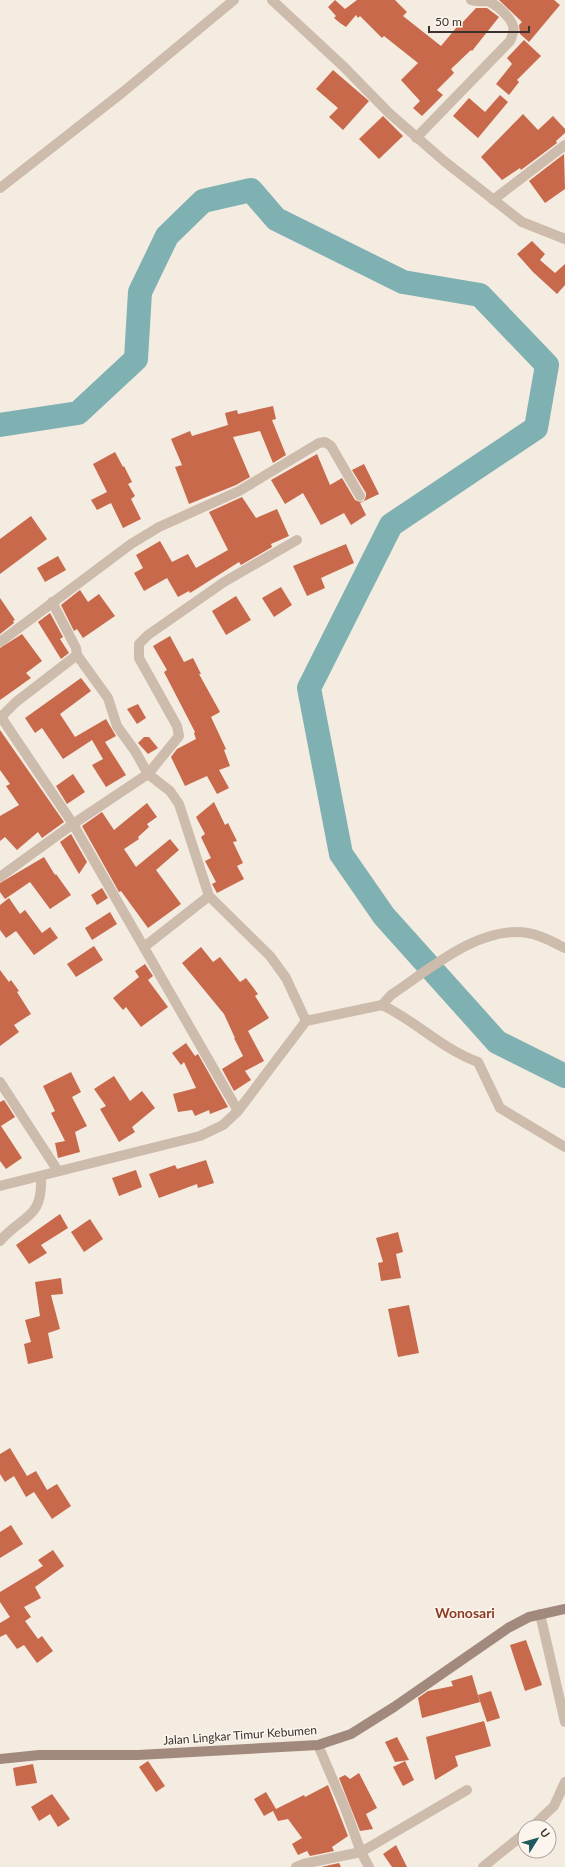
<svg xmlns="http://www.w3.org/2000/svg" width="565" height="1867" font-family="Lato,sans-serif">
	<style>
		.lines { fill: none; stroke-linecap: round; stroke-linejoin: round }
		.river { stroke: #7fb0b2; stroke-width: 24 }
		.building { fill: #c8694b }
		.minor { stroke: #cdbbac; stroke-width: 10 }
		.tertiary { stroke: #cdbbac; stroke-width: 10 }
		.secondary { stroke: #a18a7d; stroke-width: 10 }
		.labels { text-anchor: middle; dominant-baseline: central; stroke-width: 3; stroke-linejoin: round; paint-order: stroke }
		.street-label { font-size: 12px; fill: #3b302b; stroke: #fbf5ee }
		.quarter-label { font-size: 14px; font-weight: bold; fill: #8c3b22; stroke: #fbf5ee }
	</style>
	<rect width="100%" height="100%" fill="#f4ebe1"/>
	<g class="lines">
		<path class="river" d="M0,425L78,413L136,359L140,292L167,236L203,201L251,190L276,219L403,282L480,295L547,365L536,428L391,525L309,688L341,854L384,916L497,1042L565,1076"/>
	</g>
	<g class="building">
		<path d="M335,0L345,9L357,0H395L407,12L403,16L441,46L461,22L462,23L476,8H487L499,17L472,51L471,50L451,69L454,73L437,90L443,95L422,116L413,108L420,101L401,80L418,63L384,36L382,38L360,16L358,18L356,15L346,27L340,23L334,18L336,16L328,7Z"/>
		<path d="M499,0H554L560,5L529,42L520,34L519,25L522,22Z"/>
		<path d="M524,40L541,56L517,80L519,82L509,95L496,84L512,64L507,58Z"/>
		<path d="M333,70L369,101L343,130L329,117L338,108L316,89Z"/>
		<path d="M500,95L508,102L478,138L453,116L469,98L485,112Z"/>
		<path d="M523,114L538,130L553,116L565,129V133L556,141L557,143L521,170L520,168L502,180L481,157Z"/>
		<path d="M383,116L403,136L379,159L359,139Z"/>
		<path d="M564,154L565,189L545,203L529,181Z"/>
		<path d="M532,241L545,254L540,260L555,273L565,264V285L557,294L533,272L517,254Z"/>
		<path d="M273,406L276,419L272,420L286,455L273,463L260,431L233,437L250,477L236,485L189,504L175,467L182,465L171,439L190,431L192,436L228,425L225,413L237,410L238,414Z"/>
		<path d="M115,452L123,467L124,466L132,482L128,484L135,496L131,499L141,519L123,528L111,503L97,510L91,500L107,492L93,464Z"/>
		<path d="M317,454L330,485L342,478L355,500L360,502L364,501L366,496V493L352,470L364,464L379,494L360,503L366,515L351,525L344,513L321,525L303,493L285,504L271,480Z"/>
		<path d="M242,497L256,518L277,509L289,536L271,544L272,547L241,565L239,562L190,593L189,591L178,597L167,578L144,591L134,573L143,568L136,555L160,541L172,562L188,554L196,568L228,550L209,512Z"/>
		<path d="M31,516L47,539L0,574V539Z"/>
		<path d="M346,544L354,563L321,578L325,588L307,596L293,566Z"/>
		<path d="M58,556L66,570L45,582L37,568Z"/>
		<path d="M281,587L292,605L274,617L262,598Z"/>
		<path d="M80,590L88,602L99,594L115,616L83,638L77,629L74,631L61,605Z"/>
		<path d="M236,596L251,620L226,635L212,611Z"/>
		<path d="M0,598L15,620L13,621L14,623L0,634Z"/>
		<path d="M50,613L63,637L60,639L69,653L61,659L38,622Z"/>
		<path d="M22,634L42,661L26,673L31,678L0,700V648Z"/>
		<path d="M170,636L184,662L193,658L201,674H199L220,712L211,717L226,749L224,750L230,766L219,770L229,788L217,794L207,776L185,786L171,757L177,749L196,739L194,733L195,732L164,672L167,670L153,646Z"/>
		<path d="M81,678L91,691L60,714L75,737L106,719L116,736L105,742L126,775L106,787L92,765L103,759L92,740L63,759L42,728L35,733L25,718Z"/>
		<path d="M138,704L146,718L137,724L127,709Z"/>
		<path d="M0,730L64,822L42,838L38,832L17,850L5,837L0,841V816L19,805L6,786L10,784L0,770Z"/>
		<path d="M144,737H149L158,748L148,754L138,743Z"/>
		<path d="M73,774L85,792L67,804L56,786Z"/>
		<path d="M214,802L225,825L228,823L237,841L233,842L243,863L237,866L244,879L217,893L212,884L216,882L205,861L211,858L201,837L205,834L196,817Z"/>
		<path d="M147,803L157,817L147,824L149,827L138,837L139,839L124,849L136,867L170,839L179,850L156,870L181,904L148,928L121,891L119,892L82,826L102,812L114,830Z"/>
		<path d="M71,834L87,862L79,874L60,842Z"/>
		<path d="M44,857L55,875L56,874L71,895L50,909L30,882L5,899L0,892V883Z"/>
		<path d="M102,888L108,898L97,905L91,895Z"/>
		<path d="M9,898L20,914L25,910L42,933L50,927L58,938L34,955L16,931L6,938L0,930V905Z"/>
		<path d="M110,912L117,924L92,940L85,928Z"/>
		<path d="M94,946L103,960L76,977L67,964Z"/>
		<path d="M201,947L213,962L220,957L240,982L246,978L258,994L255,996L269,1018L248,1031L264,1061L245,1071L251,1080L234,1091L222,1069L243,1056L234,1038H235L224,1014L182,963Z"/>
		<path d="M145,964L153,976L148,980L168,1007L141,1027L126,1007L123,1010L113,998L139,977L135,971Z"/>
		<path d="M0,970L9,982L11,980L19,991L17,992L31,1014L14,1025L19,1032L0,1046Z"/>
		<path d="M186,1043L195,1056L198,1054L228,1107L210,1114L209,1110L195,1116L192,1110L178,1112L173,1094L196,1088L184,1062L181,1065L172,1053Z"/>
		<path d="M71,1072L81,1092L72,1097L87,1126L75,1132L80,1152L58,1158L55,1143L65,1141L51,1113L55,1111L43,1086Z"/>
		<path d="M114,1076L130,1101L142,1091L155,1108L132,1127L135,1132L119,1142L100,1109L106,1106L94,1089Z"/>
		<path d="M4,1100L15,1117L1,1126L22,1158L6,1169L0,1161V1102Z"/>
		<path d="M206,1160L214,1183L198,1188L197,1184L159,1198L149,1174L175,1165L177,1169Z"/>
		<path d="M136,1170L142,1187L119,1196L112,1178Z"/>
		<path d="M60,1214L68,1228L41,1245L47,1253L29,1264L16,1245Z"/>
		<path d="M90,1219L103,1239L84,1252L71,1232Z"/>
		<path d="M398,1232L403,1252L396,1254L401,1278L381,1281L378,1263L383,1262L376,1238Z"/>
		<path d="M61,1278L63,1294L51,1295L60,1329L48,1333L53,1358L28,1364L24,1344L31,1342L25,1320L40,1316L35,1282Z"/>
		<path d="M409,1305L419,1353L398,1357L388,1309Z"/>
		<path d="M10,1448L27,1476L36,1471L47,1490L57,1484L71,1506L52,1519L34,1492L26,1497L14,1476L5,1482L0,1474V1454Z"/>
		<path d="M11,1525L23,1544L0,1558V1532Z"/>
		<path d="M53,1550L64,1566L35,1587L41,1598L24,1607L31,1617L25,1621L38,1639L42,1636L53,1651L37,1663L24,1645L17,1649L6,1634L0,1637V1623L10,1617L0,1602V1592L43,1566L38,1560Z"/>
		<path d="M526,1640L542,1685L525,1691L510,1645Z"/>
		<path d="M472,1675L480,1702L422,1718L418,1698L428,1691L453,1686L451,1681Z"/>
		<path d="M491,1691L500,1718L487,1722L478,1695Z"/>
		<path d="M484,1721L491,1746L455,1756L458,1766L435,1780L426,1737Z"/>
		<path d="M397,1737L409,1760L395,1762L385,1742Z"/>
		<path d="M148,1761L165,1786L156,1792L139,1767Z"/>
		<path d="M405,1761L414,1780L403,1786L393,1767Z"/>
		<path d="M33,1764L37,1783L16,1786L13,1768Z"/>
		<path d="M359,1773L377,1808L366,1814L373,1829L360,1831L339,1778L345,1775L350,1779Z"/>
		<path d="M328,1785L348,1836L332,1847L334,1851L310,1856L307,1851L298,1855L292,1844L302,1838L288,1819L278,1821L273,1811L264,1816L254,1799L266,1792L276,1809L304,1795L305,1797Z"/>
		<path d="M52,1794L70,1819L58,1827L50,1814L39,1821L31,1807Z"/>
		<path d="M396,1845L407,1867H392L383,1854Z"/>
		<path d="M339,1863L341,1867H321Z"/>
	</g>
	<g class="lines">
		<g class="minor">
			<path d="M416,138L510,41C512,36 515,32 513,26C511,18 495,2 486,1C480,1 477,2 471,0"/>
			<path d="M493,200L565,145"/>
			<path d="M52,602L76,648L77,655L108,698L117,726L135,751L148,774L170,791L179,804L209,896L270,956L286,978L306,1021"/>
			<path d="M0,642L131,544L159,527L239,491L319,443L325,442L331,446L360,496"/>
			<path d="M1,717L73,824L148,774L179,736L177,726L139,658V644L148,635L224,582L297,540"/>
			<path d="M0,718L16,702L77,655"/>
			<path d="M0,877L73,824L238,1111"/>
			<path d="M144,947L209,896"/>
			<path d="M382,1005C416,1021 442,1049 478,1062L500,1108L565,1147"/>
			<path d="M0,1082L58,1171"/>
			<path d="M0,1186L200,1136L223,1125L238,1111L306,1021L382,1005L391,995C429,970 479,925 528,933C541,935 553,942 565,948"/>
			<path d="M0,1241C23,1214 43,1220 41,1176"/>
			<path d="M540,1614L565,1722"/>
			<path d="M318,1745L345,1808L361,1852L369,1867"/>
			<path d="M532,1827L554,1806L565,1782"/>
			<path d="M296,1867L303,1864L361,1852L467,1790"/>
			<path d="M483,1867L525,1833"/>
		</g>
		<g class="tertiary">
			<path d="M272,0L344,67L389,113L444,161L522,222L565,239"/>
			<path d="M0,188L123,92L234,0"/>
		</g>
		<path class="secondary" d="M0,1759L39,1755H138L318,1745L351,1734L394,1707L508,1628L529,1617L565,1609"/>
	</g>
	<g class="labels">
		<g class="street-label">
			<text transform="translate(240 1735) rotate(-4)">Jalan Lingkar Timur Kebumen</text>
		</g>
		<g class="quarter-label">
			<text x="465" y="1612">Wonosari</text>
		</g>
	</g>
	<g transform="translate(537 1839) rotate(53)"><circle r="19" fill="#fbf5ee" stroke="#aea6a0"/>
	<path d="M0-3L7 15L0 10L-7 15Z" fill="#1f5a5e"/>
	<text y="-6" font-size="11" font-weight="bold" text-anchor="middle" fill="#3b302b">U</text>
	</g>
	<path d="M429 26v6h100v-6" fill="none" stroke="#3b302b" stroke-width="2"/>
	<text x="435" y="26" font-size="12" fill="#3b302b" stroke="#fbf5ee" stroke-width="3" paint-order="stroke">50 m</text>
</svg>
